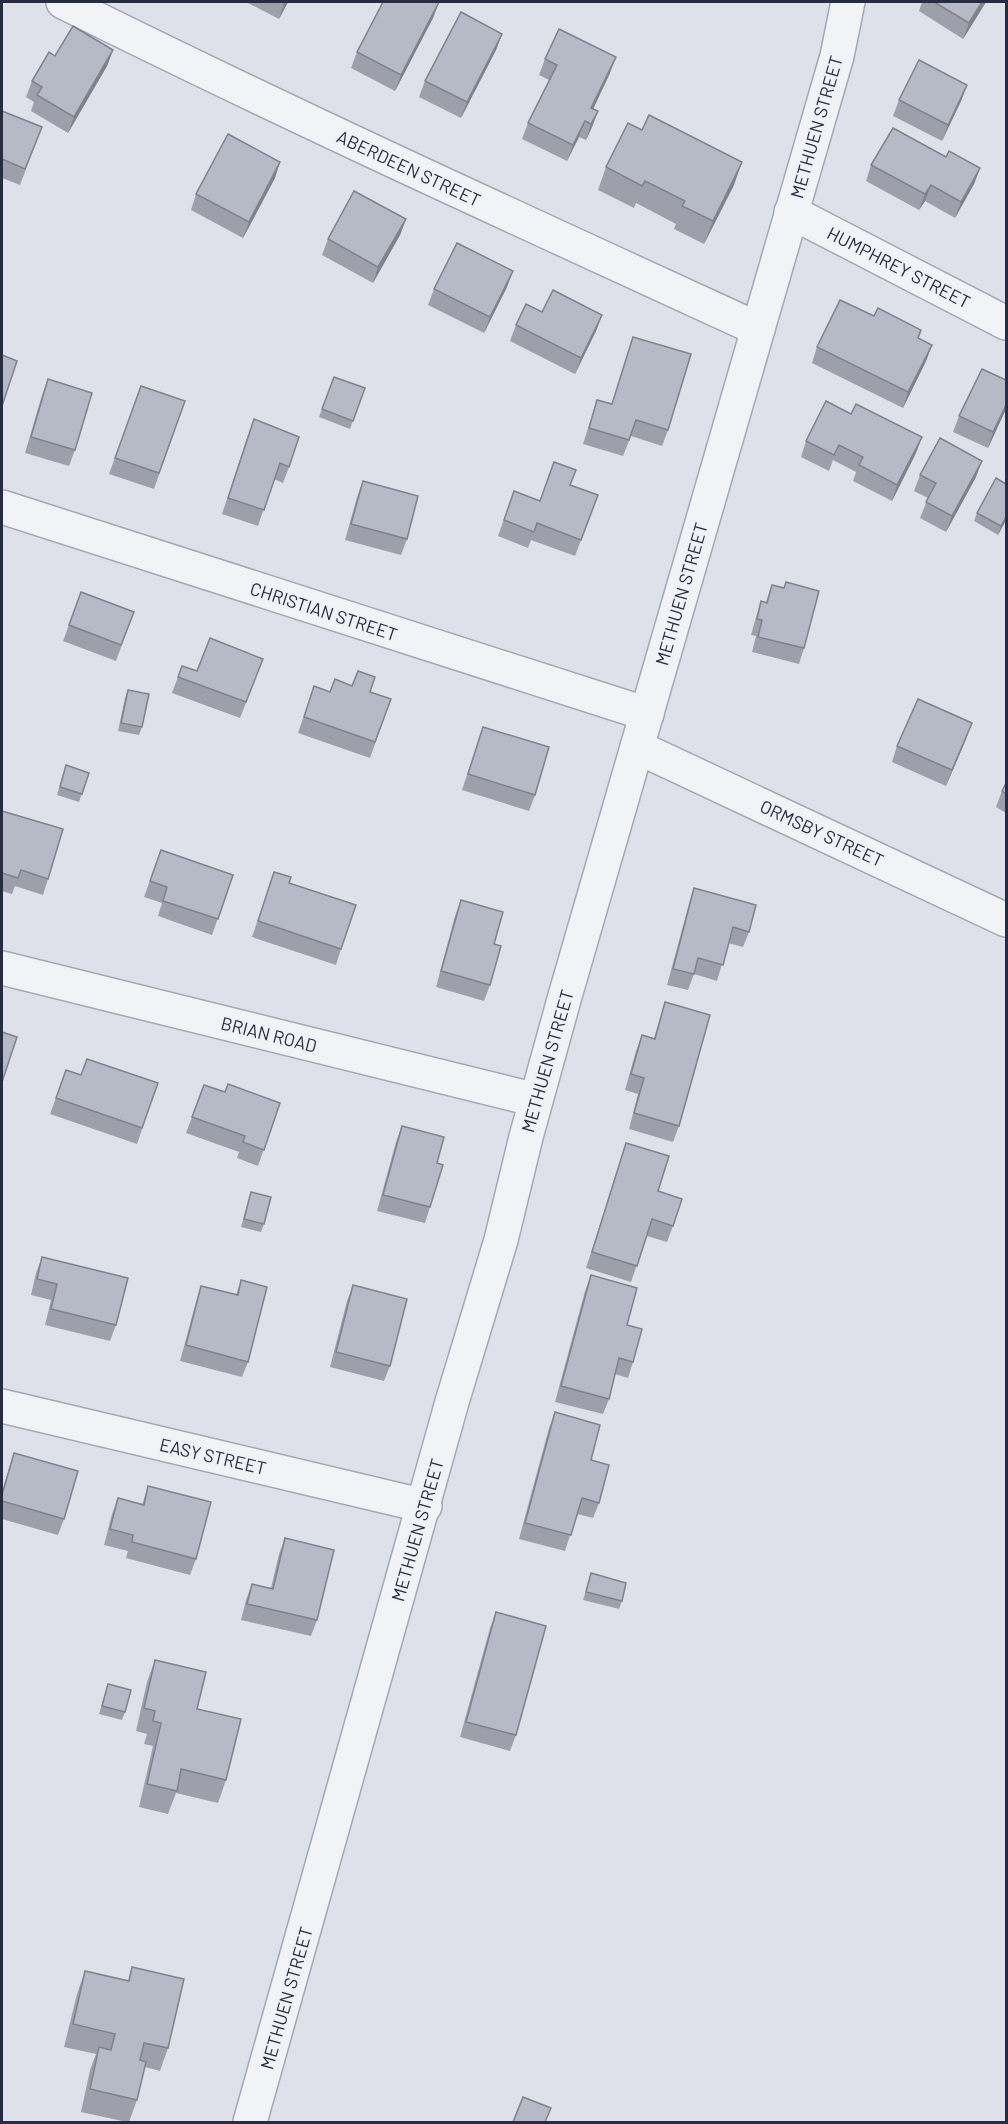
<svg xmlns="http://www.w3.org/2000/svg" width="1008" height="2124" font-family="Barlow,sans-serif">
	<style>
		.lines { fill: none; stroke-linecap: round; stroke-linejoin: round }
		.minor-casing { stroke: #a4a7b4; stroke-width: 36 }
		.minor { stroke: #f2f3f7; stroke-width: 33 }
		.wall { fill: #9da0ab }
		.shaded-wall { fill: #7f828b }
		.building { fill: #b6bac7; stroke: #7f828b; stroke-width: 1.5 }
		.labels { text-anchor: middle; dominant-baseline: central; stroke-width: 4.5; stroke-linejoin: round; paint-order: stroke }
		.street-label { font-size: 18px; fill: #262c42; stroke: #eff1f7 }
	</style>
	<rect width="100%" height="100%" fill="#dfe1ea"/>
	<g class="lines">
		<g class="minor-casing">
			<g id="minor">
				<path d="M63,2C292,116 525,222 758,329"/>
				<path d="M791,212L1006,323"/>
				<path d="M2,507L647,714"/>
				<path d="M637,747L1006,920"/>
				<path d="M2,968L536,1100"/>
				<path d="M2,1406L425,1506"/>
				<path d="M250,2122L452,1402L501,1240L526,1137L565,996L837,56L848,2"/>
			</g>
		</g>
		<use href="#minor" class="minor"/>
	</g>
	<g class="wall">
		<path d="M246,2H288L279,19Z"/>
		<path d="M439,2L433,18L395,91L351,68L357,52Z"/>
		<path d="M922,2H986L963,39L919,11Z"/>
		<path d="M502,34L496,50L461,118L419,97L425,81Z"/>
		<path d="M113,50L107,66L68,133L31,111L34,102L26,97L32,81L55,56Z"/>
		<path d="M545,59L610,73L593,109L598,111L592,127L586,140L579,137L567,161L522,139L528,123L549,80L539,75Z"/>
		<path d="M967,85L961,101L942,141L893,116L899,100Z"/>
		<path d="M2,111L42,127L20,185L2,178Z"/>
		<path d="M946,157L980,168L974,184L955,218L925,201L919,210L866,181L871,165Z"/>
		<path d="M606,167L734,185L704,244L674,229L676,224L636,203L634,208L598,190Z"/>
		<path d="M275,178L243,238L191,210L196,194Z"/>
		<path d="M406,219L400,235L373,283L322,255L328,239Z"/>
		<path d="M507,287L484,333L428,305L434,289Z"/>
		<path d="M542,312L602,315L596,331L575,374L510,341L516,325Z"/>
		<path d="M633,337L668,430L662,446L631,436L623,456L583,444L597,400L612,404Z"/>
		<path d="M918,338L932,345L926,361L903,408L812,363L817,347Z"/>
		<path d="M334,377L365,388L350,429L319,417Z"/>
		<path d="M48,379L75,450L69,466L25,453L42,395Z"/>
		<path d="M141,386L185,401L154,489L109,474Z"/>
		<path d="M1006,409L988,448L953,432L959,416Z"/>
		<path d="M248,435L289,467L283,483L274,479L258,526L222,514Z"/>
		<path d="M806,441L916,453L892,501L853,481L856,472L833,460L829,471L801,457Z"/>
		<path d="M920,475L976,477L946,532L920,518L928,498L914,491Z"/>
		<path d="M363,481L407,539L401,555L345,540L357,497Z"/>
		<path d="M1006,484V520L998,535L974,521L977,513Z"/>
		<path d="M570,485L598,495L575,556L531,540L528,548L498,536L514,491L540,501Z"/>
		<path d="M786,582L804,648L799,664L752,652L756,636L751,635L756,617L761,601L766,602L772,585L784,588Z"/>
		<path d="M81,592L134,612L116,661L63,641Z"/>
		<path d="M263,659L240,718L172,693L182,666L197,671Z"/>
		<path d="M314,686L330,692H370L391,699L370,758L298,733Z"/>
		<path d="M128,690L142,727L139,735L118,731L125,698Z"/>
		<path d="M483,727L535,795L529,811L462,790Z"/>
		<path d="M966,739L946,786L892,762L897,746Z"/>
		<path d="M89,773L79,802L57,795L63,774Z"/>
		<path d="M1006,783V813L996,807L1002,791Z"/>
		<path d="M2,811L48,879L43,895L15,886L12,894L2,891Z"/>
		<path d="M161,850L233,875L212,935L158,916L162,903L144,897Z"/>
		<path d="M274,872L289,883L341,949L336,965L252,937Z"/>
		<path d="M694,888L749,932L743,947L728,943L717,981L694,974L688,990L667,985L689,904Z"/>
		<path d="M461,900L494,944L490,985L484,1001L436,987L455,916Z"/>
		<path d="M665,1002L679,1126L673,1142L629,1129L638,1094L625,1090L636,1051L642,1035L654,1038Z"/>
		<path d="M66,1070L81,1075L158,1083L137,1144L50,1114Z"/>
		<path d="M204,1085L225,1092L280,1103L258,1166L237,1158L239,1152L186,1133Z"/>
		<path d="M402,1126L437,1163L430,1207L425,1223L377,1211L396,1142Z"/>
		<path d="M626,1143L658,1191L673,1226L667,1242L647,1236L631,1282L586,1268Z"/>
		<path d="M251,1192L264,1224L261,1232L241,1227Z"/>
		<path d="M42,1257L116,1325L110,1341L45,1325L51,1300L31,1295L36,1273Z"/>
		<path d="M591,1275L633,1362L628,1378L615,1374L609,1399L603,1414L555,1402L585,1291Z"/>
		<path d="M241,1280L248,1362L242,1377L180,1361L196,1302L201,1286L236,1295Z"/>
		<path d="M353,1285L390,1366L384,1381L330,1367L347,1301Z"/>
		<path d="M555,1412L591,1460L599,1503L593,1518L577,1514L565,1551L519,1539L549,1428Z"/>
		<path d="M14,1453L64,1519L58,1535L2,1519V1491Z"/>
		<path d="M148,1486L196,1559L190,1575L126,1558L128,1551L104,1545L112,1514L118,1498L142,1505Z"/>
		<path d="M285,1538L317,1620L311,1636L241,1620L246,1600L252,1584L271,1588L279,1554Z"/>
		<path d="M591,1573L622,1601L619,1609L583,1600Z"/>
		<path d="M496,1612L516,1735L510,1751L460,1737L490,1628Z"/>
		<path d="M155,1660L197,1709L226,1780L218,1803L176,1793L168,1814L139,1807L153,1746L144,1744L147,1734L136,1731L147,1682Z"/>
		<path d="M108,1684L125,1712L122,1720L99,1714Z"/>
		<path d="M132,1967L168,2048L160,2071L145,2067L137,2100L129,2122H127L81,2112L90,2070L96,2054L64,2047L77,1994L85,1971L128,1981Z"/>
	</g>
	<g class="shaded-wall">
		<path d="M285,2H288L279,19L284,3Z"/>
		<path d="M439,2L433,18L395,91L401,75Z"/>
		<path d="M982,2H986L963,39L969,23Z"/>
		<path d="M502,34L496,50L461,118L467,102Z"/>
		<path d="M113,50L107,66L68,133L74,117Z"/>
		<path d="M616,57L610,73L586,124L591,108Z"/>
		<path d="M967,85L961,101L942,141L948,125Z"/>
		<path d="M598,111L592,127L586,140L591,124Z"/>
		<path d="M585,121L579,137L567,161L573,145Z"/>
		<path d="M280,162L275,178L243,238L249,222Z"/>
		<path d="M742,162L734,185L704,244L713,221Z"/>
		<path d="M980,168L974,184L955,218L961,202Z"/>
		<path d="M931,185L925,201L919,210L925,194Z"/>
		<path d="M406,219L400,235L373,283L378,267Z"/>
		<path d="M513,271L507,287L484,333L490,317Z"/>
		<path d="M602,315L596,331L575,374L581,358Z"/>
		<path d="M932,345L926,361L903,408L908,392Z"/>
		<path d="M1006,405V409L988,448L993,432Z"/>
		<path d="M922,437L916,453L892,501L897,485Z"/>
		<path d="M982,461L976,477L946,532L952,516Z"/>
		<path d="M1006,517V520L998,535L1001,526Z"/>
		<path d="M972,723L966,739L946,786L952,770Z"/>
	</g>
	<g class="building">
		<path d="M383,2H439L401,75L357,52Z"/>
		<path d="M934,2H982L969,23Z"/>
		<path d="M461,12L502,34L467,102L425,81Z"/>
		<path d="M73,26L113,50L74,117L37,95L42,87L32,81L49,52L55,56Z"/>
		<path d="M559,29L616,57L591,108L598,111L591,124L585,121L573,145L528,123L557,65L545,59Z"/>
		<path d="M919,60L967,85L948,125L899,100Z"/>
		<path d="M2,111L42,127L25,169L2,159Z"/>
		<path d="M649,115L742,162L713,221L682,206L685,201L645,181L642,186L606,167L628,123L642,130Z"/>
		<path d="M893,128L946,157L949,151L980,168L961,202L931,185L925,194L871,165Z"/>
		<path d="M228,134L280,162L249,222L196,194Z"/>
		<path d="M354,191L406,219L378,267L328,239Z"/>
		<path d="M457,243L513,271L490,317L434,289Z"/>
		<path d="M553,290L602,315L581,358L516,325L526,304L542,312Z"/>
		<path d="M840,300L874,316L878,308L921,330L918,338L932,345L908,392L817,347Z"/>
		<path d="M633,337L691,354L668,430L636,420L629,440L589,428L597,400L612,404Z"/>
		<path d="M2,355L17,361L2,406Z"/>
		<path d="M982,369L1006,380V405L993,432L959,416Z"/>
		<path d="M334,377L365,388L353,421L322,409Z"/>
		<path d="M48,379L92,393L75,450L31,437Z"/>
		<path d="M141,386L185,401L159,473L115,458Z"/>
		<path d="M826,401L851,414L856,404L922,437L897,485L859,465L863,457L839,445L834,455L806,441Z"/>
		<path d="M254,419L299,437L289,467L280,463L264,510L228,498Z"/>
		<path d="M940,438L982,461L952,516L926,502L936,483L920,475Z"/>
		<path d="M554,462L576,470L570,485L598,495L581,540L537,523L534,532L504,520L514,491L540,501Z"/>
		<path d="M996,478L1006,484V517L1001,526L977,513Z"/>
		<path d="M363,481L418,496L407,539L351,524Z"/>
		<path d="M786,582L819,591L804,648L758,637L762,620L757,619L761,601L767,603L772,585L784,588Z"/>
		<path d="M81,592L134,612L121,645L69,625Z"/>
		<path d="M210,638L263,659L246,702L178,677L182,666L197,671Z"/>
		<path d="M358,671L375,677L370,692L391,699L375,742L304,717L314,686L330,692L335,679L352,686Z"/>
		<path d="M128,690L149,694L142,727L121,723Z"/>
		<path d="M918,699L972,723L952,770L897,746Z"/>
		<path d="M483,727L549,747L535,795L468,774Z"/>
		<path d="M66,765L89,773L82,794L60,787Z"/>
		<path d="M1006,783V794L1002,791Z"/>
		<path d="M2,811L63,829L48,879L21,870L18,878L2,873Z"/>
		<path d="M161,850L233,875L218,919L163,901L167,887L150,881Z"/>
		<path d="M274,872L291,877L289,883L356,905L341,949L258,921Z"/>
		<path d="M694,888L756,905L749,932L733,927L723,965L698,958L694,974L673,969Z"/>
		<path d="M461,900L503,912L494,944L501,946L490,985L441,971Z"/>
		<path d="M665,1002L710,1015L679,1126L634,1113L644,1078L631,1074L642,1035L655,1039Z"/>
		<path d="M2,1032L17,1037L2,1082Z"/>
		<path d="M87,1059L158,1083L142,1128L56,1098L66,1070L81,1075Z"/>
		<path d="M228,1084L280,1103L264,1150L243,1142L245,1136L192,1117L204,1085L225,1092Z"/>
		<path d="M402,1126L444,1137L437,1163L443,1165L430,1207L383,1195Z"/>
		<path d="M626,1143L669,1156L658,1191L682,1199L673,1226L652,1219L637,1266L592,1252Z"/>
		<path d="M251,1192L271,1197L264,1224L244,1219Z"/>
		<path d="M42,1257L128,1278L116,1325L51,1309L57,1284L37,1279Z"/>
		<path d="M591,1275L637,1288L627,1325L642,1329L633,1362L619,1358L609,1399L561,1386Z"/>
		<path d="M241,1280L267,1287L248,1362L186,1345L201,1286L238,1295Z"/>
		<path d="M353,1285L407,1299L390,1366L336,1352Z"/>
		<path d="M555,1412L600,1425L591,1460L609,1465L599,1503L582,1498L571,1535L525,1523Z"/>
		<path d="M14,1453L78,1471L64,1519L2,1501V1495Z"/>
		<path d="M148,1486L211,1502L196,1559L132,1542L133,1535L110,1529L118,1498L144,1505Z"/>
		<path d="M285,1538L334,1550L317,1620L247,1604L252,1584L273,1589Z"/>
		<path d="M591,1573L626,1583L622,1601L586,1592Z"/>
		<path d="M496,1612L546,1626L516,1735L466,1722Z"/>
		<path d="M155,1660L206,1672L197,1709L241,1719L226,1780L181,1769L177,1791L147,1784L161,1723L153,1721L155,1711L144,1708Z"/>
		<path d="M108,1684L131,1690L125,1712L102,1706Z"/>
		<path d="M132,1967L184,1979L168,2048L144,2043L140,2060L146,2062L137,2100L90,2089L99,2047L111,2050L115,2034L73,2024L85,1971L129,1981Z"/>
		<path d="M523,2097L551,2108L545,2122H513Z"/>
	</g>
	<g class="labels">
		<g class="street-label">
			<text transform="translate(816 127) rotate(-74)">METHUEN STREET</text>
			<text transform="translate(409 168) rotate(25)">ABERDEEN STREET</text>
			<text transform="translate(899 267) rotate(27)">HUMPHREY STREET</text>
			<text transform="translate(681 594) rotate(-74)">METHUEN STREET</text>
			<text transform="translate(324 611) rotate(18)">CHRISTIAN STREET</text>
			<text transform="translate(822 833) rotate(25)">ORMSBY STREET</text>
			<text transform="translate(269 1034) rotate(14)">BRIAN ROAD</text>
			<text transform="translate(547 1061) rotate(-74)">METHUEN STREET</text>
			<text transform="translate(213 1456) rotate(13)">EASY STREET</text>
			<text transform="translate(417 1530) rotate(-74)">METHUEN STREET</text>
			<text transform="translate(286 1998) rotate(-74)">METHUEN STREET</text>
		</g>
	</g>
	<rect width="1008" height="2124" fill="none" stroke="#262c42" stroke-width="6"/>
</svg>
